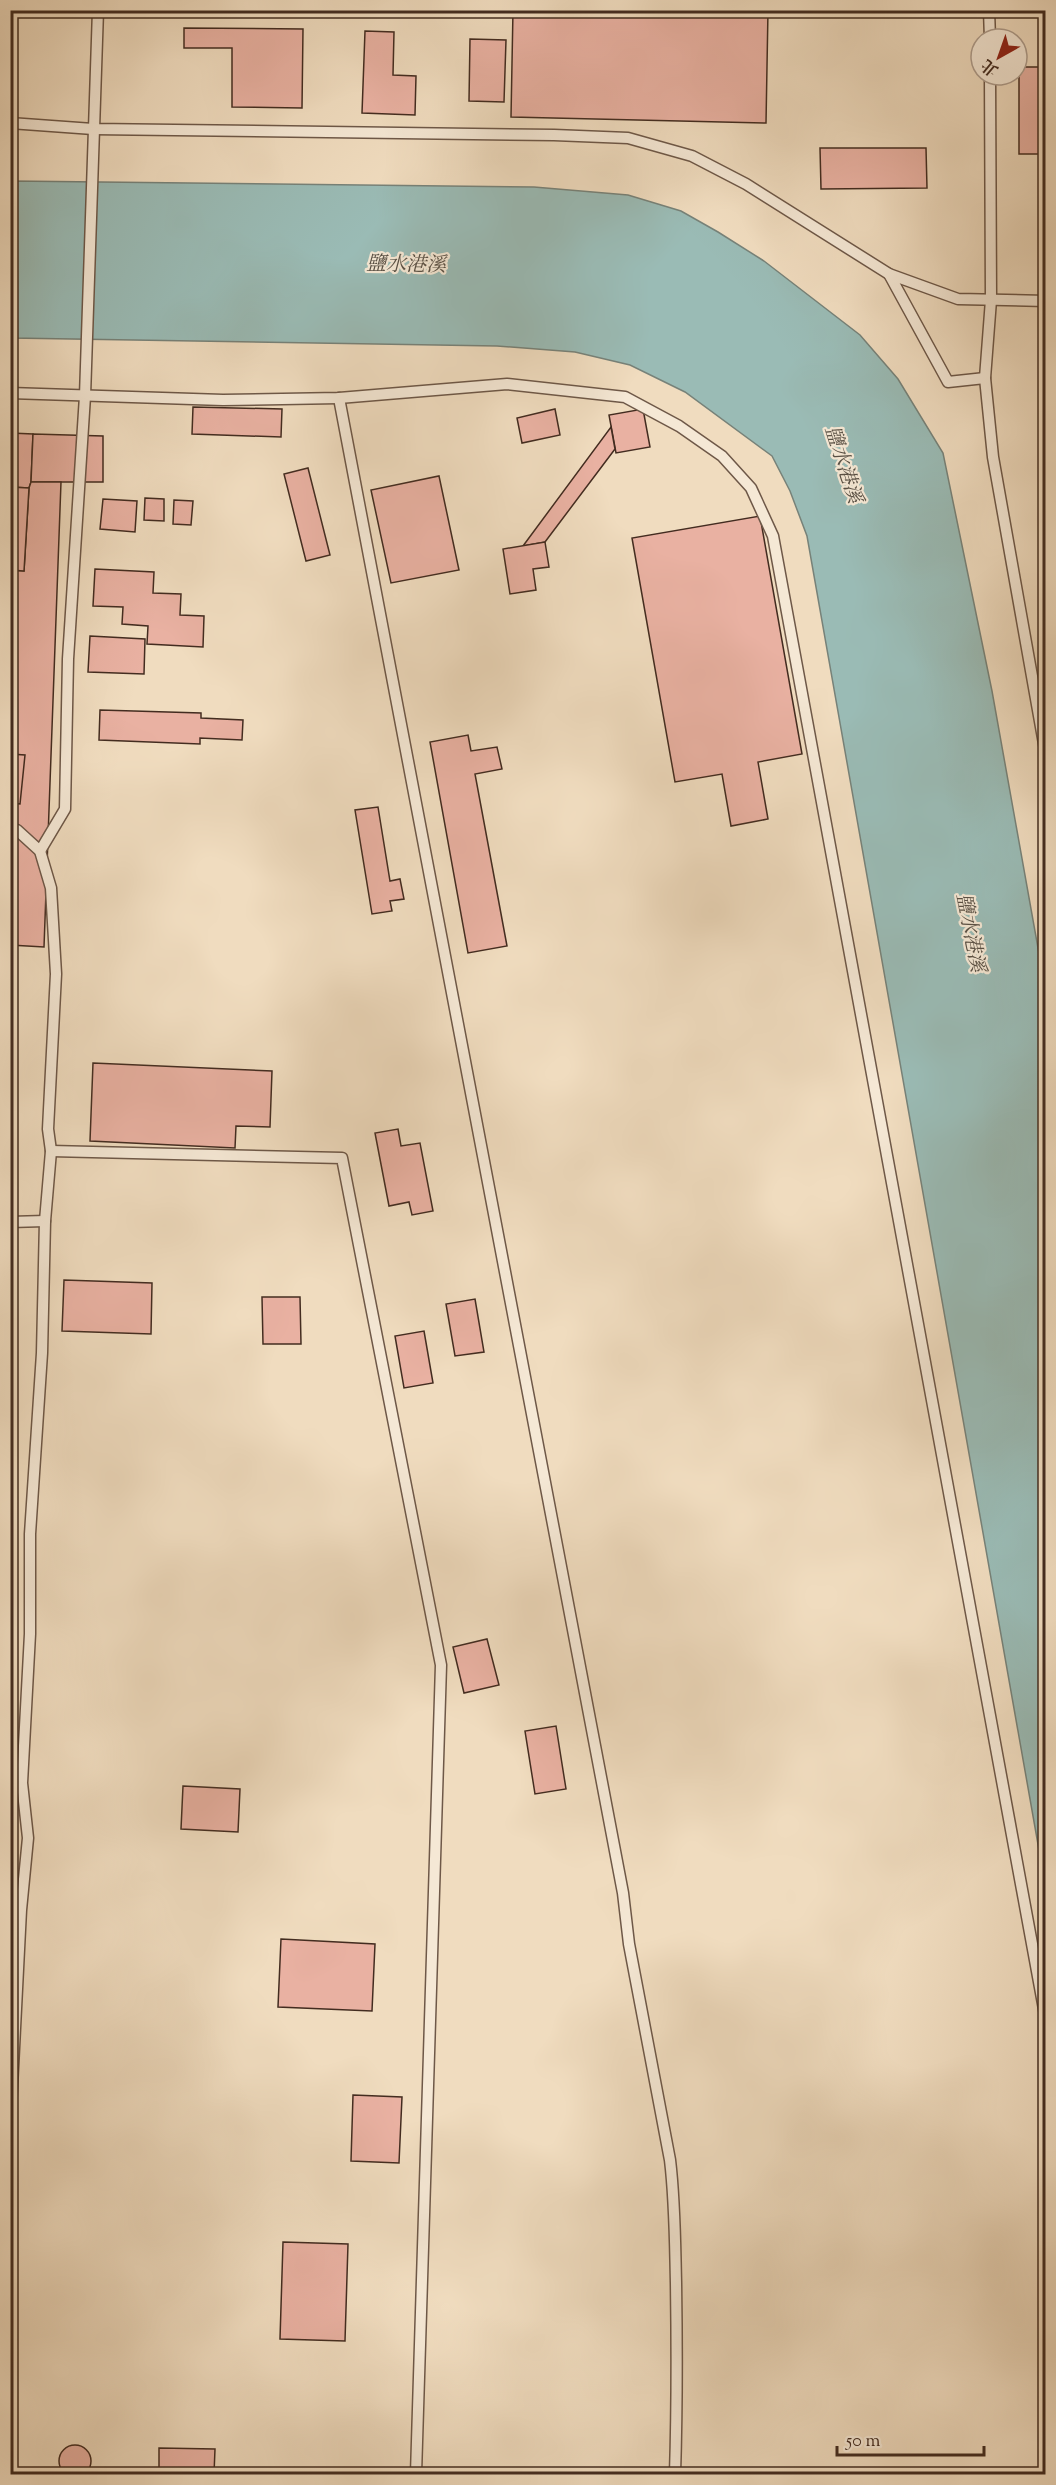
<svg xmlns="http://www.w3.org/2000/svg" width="1056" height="2485" font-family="'Sorts Mill Goudy','Noto Serif TC',serif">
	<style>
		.water { fill: #9abbb5; stroke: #778279; stroke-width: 1.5 }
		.building { fill: #e9b1a2; stroke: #432c20; stroke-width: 1.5 }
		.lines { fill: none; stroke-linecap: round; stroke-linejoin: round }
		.service-casing { stroke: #6e5848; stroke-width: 13 }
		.service { stroke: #f5e8d5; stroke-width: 10 }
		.labels { text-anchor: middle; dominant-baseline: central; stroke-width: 4.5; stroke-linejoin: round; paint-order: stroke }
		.water-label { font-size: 20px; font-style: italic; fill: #595045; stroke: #f5e8d5 }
	</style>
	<rect width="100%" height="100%" fill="#f0dcbf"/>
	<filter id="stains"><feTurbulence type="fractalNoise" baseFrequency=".00333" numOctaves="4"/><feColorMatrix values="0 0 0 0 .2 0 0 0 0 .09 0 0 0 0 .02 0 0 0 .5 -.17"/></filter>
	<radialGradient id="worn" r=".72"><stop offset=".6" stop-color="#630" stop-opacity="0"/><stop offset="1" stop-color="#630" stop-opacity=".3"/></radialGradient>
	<path class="water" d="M11,181L534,187L628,195L681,211L718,232L764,261L860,335L898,379L943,453L992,691L1045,987V1884L807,536L790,491L772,456L685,392L630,365L575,352L497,346L11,338Z"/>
	<g class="building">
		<path d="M513,10H768L766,123L511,117Z"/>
		<path d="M184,28L303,29L302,108L232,107V48H184Z"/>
		<path d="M365,31L394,32L393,75L416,76L415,115L362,113Z"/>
		<path d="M470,39L506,40L504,102L469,101Z"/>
		<rect x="1019" y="67" width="27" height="87"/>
		<path d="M820,148H926L927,188L821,189Z"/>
		<path d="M193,407L282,409L281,437L192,434Z"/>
		<path d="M555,409L560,435L522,443L517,418Z"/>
		<path d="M643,409L650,447L616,453L609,415Z"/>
		<path d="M611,427L615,449L545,542L523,546Z"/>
		<path d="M10,433L33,434L31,482L29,488L10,487Z"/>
		<path d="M33,434L103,436V482H31Z"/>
		<path d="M308,468L330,555L306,561L284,474Z"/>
		<path d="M439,476L459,570L391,583L371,490Z"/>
		<path d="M31,482H61L44,947L10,945V570L24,571L29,488Z"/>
		<path d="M10,487L29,488L24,571L10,570Z"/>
		<path d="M145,498L164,499V521L144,520Z"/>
		<path d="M103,499L137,501L135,532L100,529Z"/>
		<path d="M174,500L193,501L191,525L173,524Z"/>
		<path d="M760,516L802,754L758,762L768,819L731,826L722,774L675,782L632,538Z"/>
		<path d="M545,542L549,567L533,569L536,590L510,594L503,549Z"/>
		<path d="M95,569L154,572L153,593L181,594L180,615L204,616L203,647L147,644L148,626L122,624L123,607L93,606Z"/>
		<path d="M90,636L145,639L144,674L88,672Z"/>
		<path d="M100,710L201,713V718L243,720L242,740L200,738V744L99,740Z"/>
		<path d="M468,735L471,751L497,747L502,769L475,774L507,946L468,953L430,742Z"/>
		<path d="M10,754L25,755L20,804L10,803Z"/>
		<path d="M378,807L390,881L400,879L404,899L390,901L392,911L372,914L355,810Z"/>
		<path d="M93,1063L272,1071L270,1127L236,1126L235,1148L90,1141Z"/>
		<path d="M398,1129L401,1146L420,1143L433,1211L412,1215L409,1202L389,1206L375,1133Z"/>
		<path d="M64,1280L152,1283L151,1334L62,1331Z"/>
		<path d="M262,1297H300L301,1344H263Z"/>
		<path d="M475,1299L484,1352L455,1356L446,1304Z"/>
		<path d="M424,1331L433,1383L404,1388L395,1336Z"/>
		<path d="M487,1639L499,1685L464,1693L453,1647Z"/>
		<path d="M556,1726L566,1789L535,1794L525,1731Z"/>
		<path d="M183,1786L240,1789L238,1832L181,1829Z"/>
		<path d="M281,1939L375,1944L372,2011L278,2007Z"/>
		<path d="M353,2095L402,2097L399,2163L351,2161Z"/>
		<path d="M283,2242L348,2244L345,2341L280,2339Z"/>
		<circle cx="75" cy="2461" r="16"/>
		<path d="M159,2448L215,2449L214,2474H159Z"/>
	</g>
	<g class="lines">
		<g class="service-casing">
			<g id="service">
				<path d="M989,10L990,39"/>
				<path d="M990,75L991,300L985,378L993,457L1046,755"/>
				<path d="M10,123L93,129L554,135L628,138L692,156L746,184L889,274L958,299L1046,301"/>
				<path d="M889,274L948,382L985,378"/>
				<path d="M10,393L223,400L339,398L507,384L625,397L679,426L722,456L751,488L773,536L1046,2020"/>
				<path d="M339,398L623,1893L629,1944L670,2160C675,2201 675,2242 676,2283C677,2347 677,2411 675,2474"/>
				<path d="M10,832L17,830L40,851L51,888L56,974L48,1129L51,1151L45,1221L42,1353L30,1534V1634L22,1783L28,1838L21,1910L10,2127"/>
				<path d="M40,851L65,809L68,659L85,396L98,10"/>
				<path d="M51,1151L342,1158L441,1665L416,2474"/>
				<path d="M10,1222L45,1221"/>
			</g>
		</g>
		<use href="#service" class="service"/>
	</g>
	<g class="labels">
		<g class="water-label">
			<text transform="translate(406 266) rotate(1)">鹽水港溪</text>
			<text transform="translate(842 465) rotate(72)">鹽水港溪</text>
			<text transform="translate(969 933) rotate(79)">鹽水港溪</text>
		</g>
	</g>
	<rect width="1056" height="2485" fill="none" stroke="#f0dcbf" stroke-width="36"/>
	<rect x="12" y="12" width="1032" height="2461" fill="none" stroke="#432c20" stroke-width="3"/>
	<rect x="18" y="18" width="1020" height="2449" fill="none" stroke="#432c20" stroke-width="1.5"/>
	<g transform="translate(999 57) rotate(220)"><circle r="28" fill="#f5e8d5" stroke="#ae9d8d" stroke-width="1.5"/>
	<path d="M0-4.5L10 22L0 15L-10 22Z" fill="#8f2418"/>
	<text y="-9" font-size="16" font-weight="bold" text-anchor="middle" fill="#432c20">北</text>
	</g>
	<path d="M837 2446v9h147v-9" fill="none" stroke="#432c20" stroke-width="3"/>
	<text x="846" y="2446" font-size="18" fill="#432c20" stroke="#f5e8d5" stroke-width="4.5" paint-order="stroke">50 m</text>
	<rect width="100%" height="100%" filter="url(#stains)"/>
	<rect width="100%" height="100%" fill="url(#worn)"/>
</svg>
